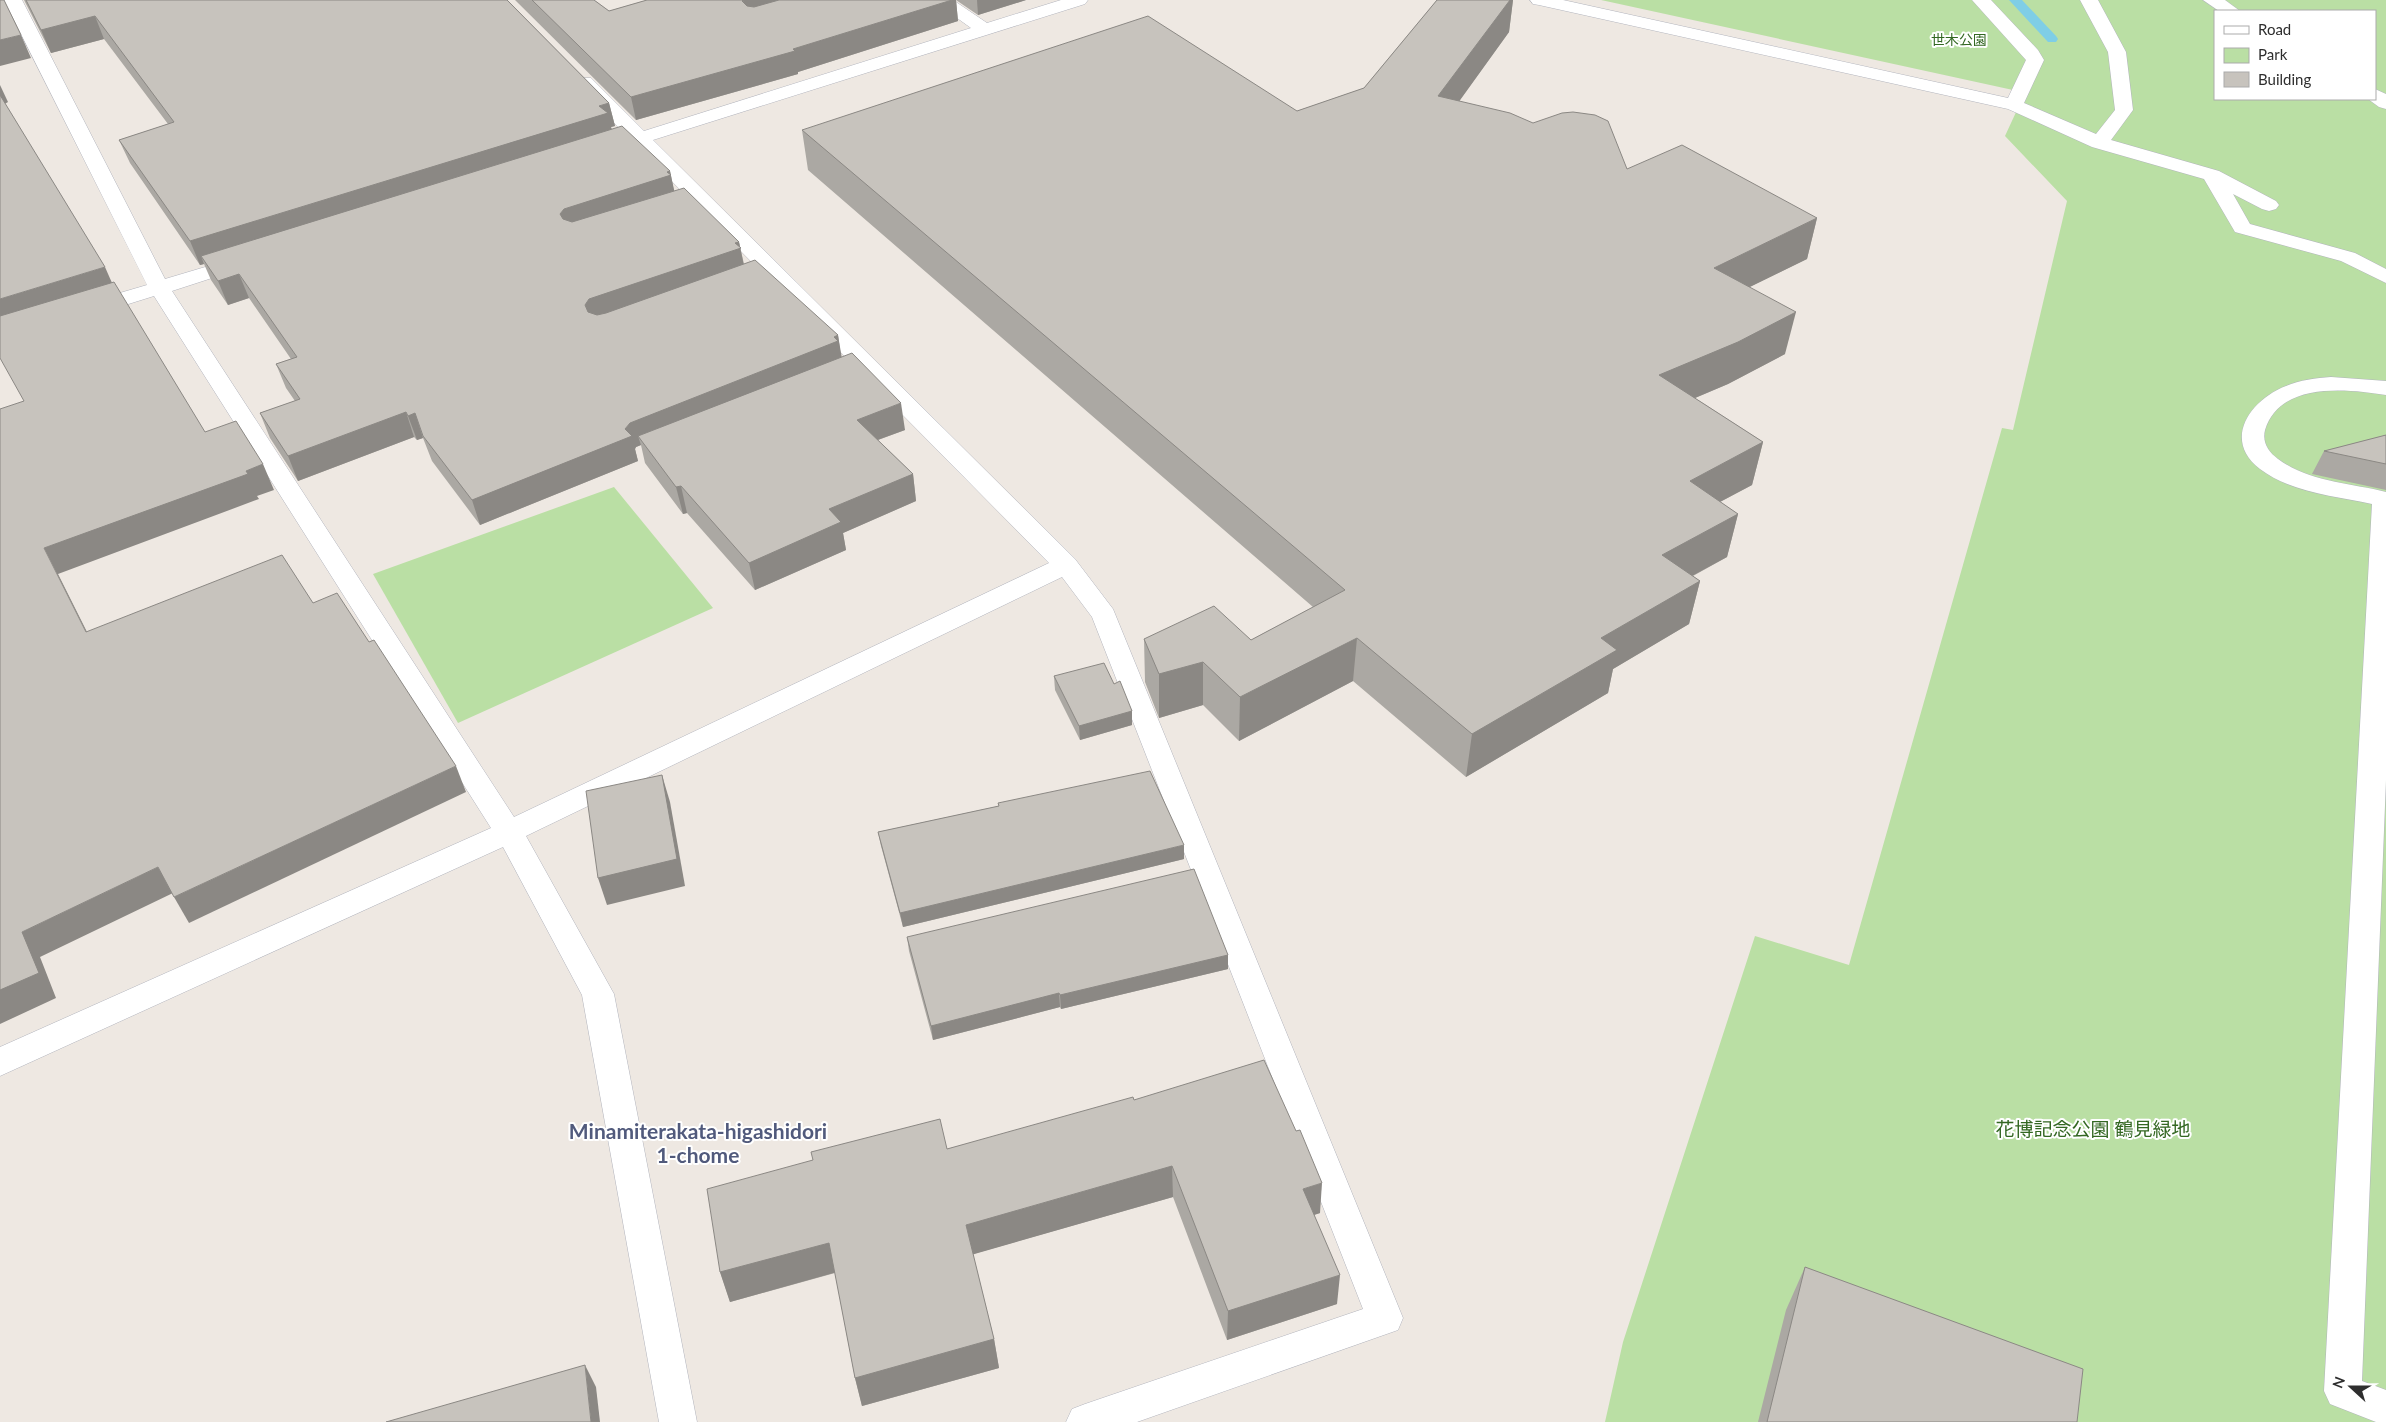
<svg xmlns="http://www.w3.org/2000/svg" width="2386" height="1422" font-family="Lato,'Noto Sans JP',sans-serif">
	<style>
		.green { fill: #badfa4; fill-rule: evenodd }
		.lines { fill: none; stroke-linecap: round; stroke-linejoin: round }
		.stream { fill: #7fcee6; fill-rule: evenodd }
		.minor-casing { stroke: #b2b4bd; stroke-width: 1 }
		.minor { fill: #fff; fill-rule: evenodd }
		.wall { fill: #aba8a3 }
		.shaded-wall { fill: #8b8884 }
		.building { fill: #c7c3bd; stroke: #8b8884 }
		.labels { text-anchor: middle; dominant-baseline: central; stroke-width: 4; stroke-linejoin: round; paint-order: stroke }
		.far-park-label { font-size: 14px; fill: #336722; stroke: #fff }
		.near-park-label { font-size: 19px; fill: #336722; stroke: #fff }
		.near-neighbourhood-label { font-size: 21px; font-weight: bold; fill: #515a7c; stroke: #fff }
	</style>
	<rect width="100%" height="100%" fill="#eee8e2"/>
	<g class="green">
		<path d="M1601,0H1974L2025,56L2026,61L2013,90Z"/>
		<path d="M1985,0H2386V1422H1605L1623,1342L1755,936L1849,965L2002,428L2013,430L2067,201L2005,136L2041,58ZM2215,11H2375V99H2215Z"/>
		<path d="M614,487L713,608L458,723L373,574Z"/>
	</g>
	<g class="lines">
		<path class="stream" d="M2009,0H2022L2056,36L2058,39L2056,42H2048Z"/>
		<g class="minor-casing">
			<g id="minor">
				<path d="M4,0H22L165,279L242,256L249,258L253,262L249,266L172,291L514,817L1049,563L637,146L625,149L618,147L615,143L618,139L627,136L577,86L575,82L577,78H591L644,131L971,28L932,0H953L987,23L1061,0H1088L1085,4L653,140L1075,559L1113,609L1403,1318L1398,1330L1137,1422H1066L1072,1409L1085,1404L1363,1309L1092,617L1062,577L526,836L614,994L697,1422H659L582,995L503,847L0,1076V1047L491,828L154,296L87,317L79,315L76,310L79,305L147,285Z"/>
				<path d="M1530,0H1563L2008,98L2026,60L1972,0H1991L2038,50L2044,60L2024,103L2096,134L2115,110L2108,52L2080,0H2098L2126,52L2133,110L2111,140L2219,171L2276,201L2279,205L2276,209L2269,211L2262,209L2233,194L2250,224L2355,253L2386,269V283L2341,261L2235,232L2204,179L2092,147L2008,109L1539,5L1533,4Z"/>
				<path d="M2203,0H2225L2240,11H2219Z"/>
				<path d="M2375,89L2386,94V109L2379,107L2368,99H2375Z"/>
				<path d="M2331,377L2386,381V395C2348,389 2280,381 2265,430C2262,442 2268,452 2278,459C2309,482 2350,483 2386,492V780L2362,1381L2386,1390V1422H2376L2330,1404L2324,1391L2372,504C2335,496 2292,493 2260,469C2222,440 2250,400 2286,386C2300,380 2316,378 2331,377Z"/>
			</g>
		</g>
		<use href="#minor" class="minor"/>
	</g>
	<g class="wall">
		<path d="M24,0H507L609,103L615,126L611,127L612,130L670,171L674,191L739,242L744,264L838,335L841,357L905,430L878,440L913,474L916,501L843,533L846,550L755,590L687,513L683,514L645,463L641,445L636,447L635,449L638,461L480,525L432,461L423,438L417,440L414,437L298,481L270,438L260,413L295,401L286,388L276,364L291,359L249,298L228,305L211,280L204,264L200,265L130,163L119,140L168,124L104,39L51,53Z"/>
		<path d="M515,0H594L609,11L647,0H956L958,21L798,72V74L636,120Z"/>
		<path d="M956,0H1026L978,15Z"/>
		<path d="M1437,0H1513L1509,32L1459,101L1627,169L1817,218L1807,259L1749,287L1785,354L1728,384L1695,398L1763,442L1752,485L1720,502L1738,514L1727,557L1693,576L1700,581L1689,624L1613,669L1608,693L1466,777L1353,681L1239,741L1203,705L1159,718L1145,682L1144,639L1251,640L1313,607L808,170L802,130L1297,111L1364,88Z"/>
		<path d="M2386,435V490L2312,474L2324,451Z"/>
		<path d="M1054,676L1114,684L1132,711V725L1080,740L1055,690Z"/>
		<path d="M998,803L1184,859L903,927L881,846L878,832L999,806Z"/>
		<path d="M907,937L1228,955V969L1061,1009L1060,1007L933,1040L909,951Z"/>
		<path d="M1134,1100L1320,1213L1314,1215L1337,1304L1227,1340L1173,1197L973,1254L994,1339L999,1368L862,1406L855,1378L835,1273L730,1302L720,1272L947,1149Z"/>
		<path d="M1805,1267L2077,1422H1758L1786,1310Z"/>
	</g>
	<g class="shaded-wall">
		<path d="M743,0H808L746,23Z"/>
		<path d="M952,0H956L958,21L798,72V74L636,120L631,97L793,49Z"/>
		<path d="M977,0H1026L978,15Z"/>
		<path d="M1510,0H1513L1509,32L1435,135L1438,96Z"/>
		<path d="M95,16L104,39L51,53L41,30Z"/>
		<path d="M21,35L31,58L0,66V40Z"/>
		<path d="M0,85L8,102L3,105L0,99Z"/>
		<path d="M609,103L615,126L611,127L614,137L201,256L204,264L200,265L190,241Z"/>
		<path d="M670,171L676,199L570,232L560,214L564,209Z"/>
		<path d="M1817,218L1807,259L1705,309L1714,268Z"/>
		<path d="M739,242L745,271L591,329L585,305L589,299Z"/>
		<path d="M105,267L116,292L0,328V299Z"/>
		<path d="M239,274L249,298L228,305L218,281Z"/>
		<path d="M1796,312L1785,354L1728,384L1650,417L1659,375Z"/>
		<path d="M838,335L842,359L638,436L641,445L636,447L635,449L638,461L480,525L472,500L625,429L630,423Z"/>
		<path d="M901,403L905,430L861,446L857,420Z"/>
		<path d="M406,412L414,437L298,481L288,456Z"/>
		<path d="M415,413L423,438L417,440L408,416Z"/>
		<path d="M1763,442L1752,485L1680,523L1690,481Z"/>
		<path d="M263,464L274,490L257,496L259,499L58,574L100,658L86,632L44,548Z"/>
		<path d="M913,474L916,501L843,533L846,550L755,590L749,563L829,509Z"/>
		<path d="M681,486L687,513L683,514L676,487Z"/>
		<path d="M1738,514L1727,557L1653,597L1662,555Z"/>
		<path d="M1700,581L1689,624L1613,669L1608,693L1466,777L1472,734L1601,638Z"/>
		<path d="M1357,638L1353,681L1239,741L1240,697Z"/>
		<path d="M1203,662V705L1159,718V674Z"/>
		<path d="M1132,711V725L1080,740L1079,726Z"/>
		<path d="M456,766L466,792L189,923L174,897Z"/>
		<path d="M662,775L670,802L685,886L607,905L598,878Z"/>
		<path d="M1184,845V859L903,927L900,913Z"/>
		<path d="M158,867L173,893L40,957L56,998L0,1024V990L22,932Z"/>
		<path d="M1228,955V969L1061,1009L1060,995Z"/>
		<path d="M1059,993L1060,1007L933,1040L931,1026Z"/>
		<path d="M1172,1166L1173,1197L971,1255L966,1225Z"/>
		<path d="M1322,1183L1320,1213L1301,1219L1303,1189Z"/>
		<path d="M829,1243L837,1272L730,1302L720,1272Z"/>
		<path d="M1340,1275L1337,1304L1227,1340L1228,1311Z"/>
		<path d="M994,1339L999,1368L862,1406L855,1378Z"/>
		<path d="M585,1365L596,1387L600,1422H591Z"/>
	</g>
	<g class="building">
		<path d="M0,0H4L21,35L0,40Z"/>
		<path d="M26,0H507L609,103L599,106L608,113L190,241L119,140L174,122L95,16L41,30Z"/>
		<path d="M532,0H594L609,11L647,0H743L742,1L747,6L754,7L779,0H952L793,49L795,51L631,97Z"/>
		<path d="M1437,0H1510L1438,96L1510,113L1533,123L1562,113L1573,112L1595,115L1608,121L1627,169L1682,145L1817,218L1714,268L1796,312L1738,342L1659,375L1763,442L1690,481L1738,514L1662,555L1700,581L1601,638L1617,650L1472,734L1357,638L1240,697L1203,662L1159,674L1144,639L1214,606L1251,640L1345,590L802,130L1148,16L1297,111L1364,88Z"/>
		<path d="M0,95L105,267L0,299Z"/>
		<path d="M622,126L670,171L667,172L671,175L564,209L560,214L563,219L572,222L684,188L739,242L735,243L741,248L589,299L585,305L588,312L597,315L606,313L755,260L838,335L834,337L838,341L630,423L625,429L632,436L472,500L423,436L415,413L408,416L406,412L288,456L260,413L300,399L276,364L297,357L239,274L218,281L201,256Z"/>
		<path d="M114,282L205,432L236,421L263,464L246,471L248,474L44,548L86,632L282,555L313,603L337,593L369,642L374,640L456,766L174,897L158,867L22,932L39,973L0,990V409L24,401L0,358V316Z"/>
		<path d="M852,353L901,403L857,420L913,474L829,509L841,522L749,563L681,486L676,487L638,436Z"/>
		<path d="M2386,435V464L2324,451Z"/>
		<path d="M1104,663L1114,684L1120,681L1132,711L1079,726L1054,676Z"/>
		<path d="M1150,771L1184,845L900,913L878,832L999,806L998,803Z"/>
		<path d="M662,775L677,859L598,878L586,791Z"/>
		<path d="M1194,869L1228,955L1060,995L1059,993L931,1026L907,937Z"/>
		<path d="M1264,1060L1296,1131L1300,1130L1322,1183L1303,1189L1340,1275L1228,1311L1172,1166L966,1225L994,1339L855,1378L829,1243L720,1272L707,1189L813,1160L811,1152L940,1119L947,1149L1133,1097L1134,1100Z"/>
		<path d="M1805,1267L2083,1369L2077,1422H1767Z"/>
		<path d="M585,1365L591,1422H386Z"/>
	</g>
	<g class="labels">
		<g class="far-park-label">
			<text x="1959" y="39">世木公園</text>
		</g>
		<g class="near-park-label">
			<text x="2093" y="1128">花博記念公園 鶴見緑地</text>
		</g>
		<g class="near-neighbourhood-label">
			<text x="698" y="1130">Minamiterakata-higashidori<tspan x="698" dy="24">1-chome</tspan></text>
		</g>
	</g>
	<rect x="2214" y="10" width="162" height="90" fill="#ffffff" stroke="#ababab"/>
	<rect x="2224" y="26" width="25" height="8" fill="#ffffff" stroke="#ababab"/>
	<text x="2258" y="35" font-size="15" fill="#2e2e2e">Road</text>
	<rect x="2224" y="48" width="25" height="15" fill="#badfa4" stroke="#ababab"/>
	<text x="2258" y="60" font-size="15" fill="#2e2e2e">Park</text>
	<rect x="2224" y="72" width="25" height="15" fill="#c7c3bd" stroke="#ababab"/>
	<text x="2258" y="85" font-size="15" fill="#2e2e2e">Building</text>
	<g transform="translate(2351 1387) rotate(291)" stroke="#ffffff" stroke-width="4" paint-order="stroke">
	<path d="M0-4L9 19L0 12L-9 19Z" fill="#2e2e2e"/>
	<text y="-8" font-size="14" font-weight="bold" text-anchor="middle" fill="#2e2e2e">N</text>
	</g>
</svg>
